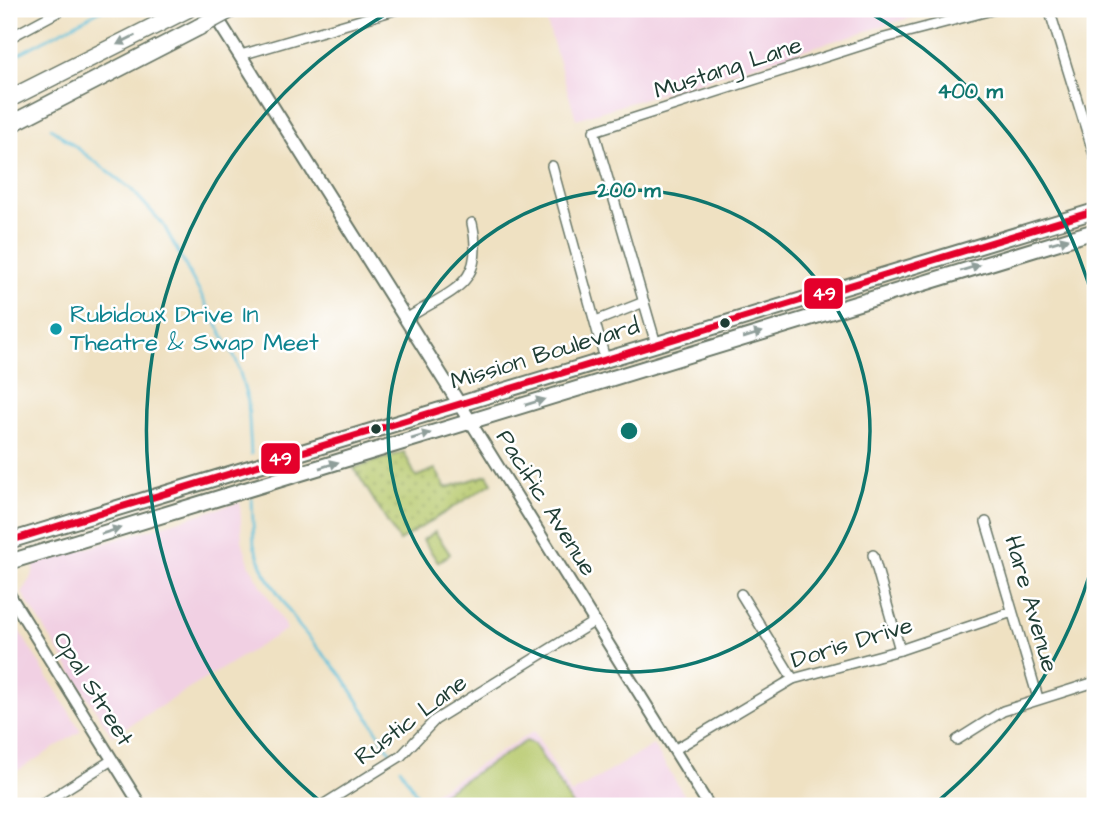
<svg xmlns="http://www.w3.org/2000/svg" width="1104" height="815" font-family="'Architects Daughter',sans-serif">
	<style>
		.built { fill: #f1d0e3 }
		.grass { fill: url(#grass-dots); stroke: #6a8250; stroke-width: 2 }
		.garden { fill: #b6c86b; stroke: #6a8250; stroke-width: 2 }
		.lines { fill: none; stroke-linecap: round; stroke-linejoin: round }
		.stream { stroke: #5cbfda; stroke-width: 2.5 }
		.minor-casing { stroke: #687666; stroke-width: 12 }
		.tertiary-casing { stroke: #687666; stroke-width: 14 }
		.secondary-casing { stroke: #687666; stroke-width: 16 }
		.primary-casing { stroke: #687666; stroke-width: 18 }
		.motorway-casing { stroke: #687666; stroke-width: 19 }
		.minor { stroke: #fff; stroke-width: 9 }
		.tertiary { stroke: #fff; stroke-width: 10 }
		.secondary { stroke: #fff; stroke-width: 12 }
		.primary { stroke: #fff; stroke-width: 14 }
		.motorway { stroke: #fff; stroke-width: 16 }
		.motorway-bridge-casing { stroke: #687666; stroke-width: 19; stroke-linecap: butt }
		.motorway-bridge { stroke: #fff; stroke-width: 16 }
		.bus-1-casing { stroke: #fff; stroke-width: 12 }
		.bus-1 { stroke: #e4002b; stroke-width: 7 }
		.oneway { fill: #8f9e9a }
		.ring { fill: none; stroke: #0f766e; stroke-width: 3.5 }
		.bus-dot { fill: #1f3d34; stroke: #fff; stroke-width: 2.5 }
		.culture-dot { fill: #0f9aa8; stroke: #fff; stroke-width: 2.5 }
		.labels { text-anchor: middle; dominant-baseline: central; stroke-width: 5; stroke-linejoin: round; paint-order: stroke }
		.street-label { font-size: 24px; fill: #1f3d34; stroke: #fff }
		.culture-label { font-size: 24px; fill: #0d838f; stroke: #fff; text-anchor: start }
		.centre { fill: #0f766e; stroke: #fff; stroke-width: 3.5 }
		.ring-label { font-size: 21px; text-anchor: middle; font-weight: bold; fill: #0f766e; stroke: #fff; stroke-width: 5; stroke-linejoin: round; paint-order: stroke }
		.line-badge { stroke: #fff; stroke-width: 2.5 }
		.badge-label { font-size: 19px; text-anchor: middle; font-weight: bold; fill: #fff }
	</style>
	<defs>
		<pattern id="grass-dots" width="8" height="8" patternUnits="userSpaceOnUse" patternTransform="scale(1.75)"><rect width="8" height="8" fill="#b6c86b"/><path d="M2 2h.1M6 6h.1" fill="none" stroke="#93a459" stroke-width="1.8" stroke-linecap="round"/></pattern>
	</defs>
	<rect width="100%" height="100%" fill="#fff"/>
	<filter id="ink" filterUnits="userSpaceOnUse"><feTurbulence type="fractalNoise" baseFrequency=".0143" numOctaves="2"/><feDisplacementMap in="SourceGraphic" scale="14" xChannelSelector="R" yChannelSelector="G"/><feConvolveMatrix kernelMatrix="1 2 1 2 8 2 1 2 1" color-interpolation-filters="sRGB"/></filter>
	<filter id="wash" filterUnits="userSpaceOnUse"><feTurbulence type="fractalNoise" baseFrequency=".00686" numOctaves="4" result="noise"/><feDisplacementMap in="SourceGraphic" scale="28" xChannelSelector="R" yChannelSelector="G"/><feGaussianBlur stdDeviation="1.57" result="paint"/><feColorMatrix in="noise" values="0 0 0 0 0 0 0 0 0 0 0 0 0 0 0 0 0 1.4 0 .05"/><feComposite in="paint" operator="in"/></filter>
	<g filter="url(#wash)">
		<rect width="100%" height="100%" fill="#efe1c2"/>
		<g class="built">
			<path d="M543,9H939L576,119Z"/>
			<path d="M240,502L242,540L250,566L287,629L112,736L22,593L32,576L35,564Z"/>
			<path d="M9,614L81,731L9,776Z"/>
			<path d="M534,731L571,794L653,745L691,806H432L427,798L432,794Z"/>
		</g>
		<path class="grass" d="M404,452L416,477L435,469L446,488L487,475L492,483L399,541L354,468Z"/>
		<g class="garden">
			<path d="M435,532L450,554L438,562L423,540Z"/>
			<path d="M526,741L534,744L573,806H439L434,799Z"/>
		</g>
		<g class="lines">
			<g class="stream">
				<path d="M9,59L103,9"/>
				<path d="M51,128L131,189L163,224L237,362L248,402L251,454"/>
				<path d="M252,499L254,545L265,573L299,626L343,677L391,753"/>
				<path d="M400,768L424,806"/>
			</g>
		</g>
	</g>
	<g filter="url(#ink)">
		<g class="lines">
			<g class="minor-casing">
				<g id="minor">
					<path d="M1049,9L1095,158"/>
					<path d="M9,38L63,9"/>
					<path d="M241,55L398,9"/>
					<path d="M552,166L605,359"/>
					<path d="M406,319C452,289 486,286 472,223"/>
					<path d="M596,321L644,302"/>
					<path d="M656,344L594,131L881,39L996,9"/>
					<path d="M986,522L1038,698"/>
					<path d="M873,555L900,650"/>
					<path d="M741,594L793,679"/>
					<path d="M957,740L1003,711L1095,682"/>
					<path d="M674,750L793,679L900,650L1012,612"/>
					<path d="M39,806L112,760"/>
					<path d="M321,806L401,756L435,720L595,621"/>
				</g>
			</g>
			<g class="tertiary-casing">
				<g id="tertiary">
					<path d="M470,421L709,806"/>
					<path d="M9,594L141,806"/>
				</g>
			</g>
			<g class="secondary-casing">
				<path id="secondary" d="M211,9L470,421"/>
			</g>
			<g class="primary-casing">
				<g id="primary">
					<path d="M9,541L1095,211"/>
					<path d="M9,562L1095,231"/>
				</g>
			</g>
			<g class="motorway-casing">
				<g id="motorway">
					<path d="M9,99L188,9"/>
					<path d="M9,125L199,27"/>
				</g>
			</g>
			<use href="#minor" class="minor"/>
			<use href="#tertiary" class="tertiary"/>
			<use href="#secondary" class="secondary"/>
			<use href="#primary" class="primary"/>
			<use href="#motorway" class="motorway"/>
			<g class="motorway-bridge-casing">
				<path id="motorway-bridge" d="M199,27L232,9"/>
			</g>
			<use href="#motorway-bridge" class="motorway-bridge"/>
			<g class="bus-1-casing">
				<path id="bus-1" d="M9,541L1095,211"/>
			</g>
			<use href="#bus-1" class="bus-1"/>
		</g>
		<defs><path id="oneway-solid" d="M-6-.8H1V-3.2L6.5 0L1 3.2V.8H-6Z" transform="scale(1.75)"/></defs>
		<g class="oneway">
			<use href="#oneway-solid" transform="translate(126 40) rotate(153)"/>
			<use href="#oneway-solid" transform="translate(1059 241) rotate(-16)"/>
			<use href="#oneway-solid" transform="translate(970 268) rotate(-17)"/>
			<use href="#oneway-solid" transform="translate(753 335) rotate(-17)"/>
			<use href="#oneway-solid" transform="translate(535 402) rotate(-17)"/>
			<use href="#oneway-solid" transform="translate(421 436) rotate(-17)"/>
			<use href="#oneway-solid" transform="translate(329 465) rotate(-17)"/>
			<use href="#oneway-solid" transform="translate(111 531) rotate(-17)"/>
		</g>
	</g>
	<g class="ring">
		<circle cx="629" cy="431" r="241"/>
		<path d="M1095 556A482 482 0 0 1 932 806M326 806A482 482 0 0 1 395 9M863 9A482 482 0 0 1 1095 306"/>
	</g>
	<g class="bus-dot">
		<circle cx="725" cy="323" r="6"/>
		<circle cx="376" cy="429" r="6"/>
	</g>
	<circle class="culture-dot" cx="56" cy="329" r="7"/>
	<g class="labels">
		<g class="street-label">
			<text transform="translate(728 68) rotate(-18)">Mustang Lane</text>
			<text transform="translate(545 354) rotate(-17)">Mission Boulevard</text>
			<text transform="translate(546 503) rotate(58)">Pacific Avenue</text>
			<text transform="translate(1031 604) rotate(74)">Hare Avenue</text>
			<text transform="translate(852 643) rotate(-17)">Doris Drive</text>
			<text transform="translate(93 689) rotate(58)">Opal Street</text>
			<text transform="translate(411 720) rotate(-37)">Rustic Lane</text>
		</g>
		<g class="culture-label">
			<text x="70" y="315">Rubidoux Drive In<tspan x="70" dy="28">Theatre &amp; Swap Meet</tspan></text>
		</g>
	</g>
	<circle cx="629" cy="431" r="10" class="centre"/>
	<g class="ring-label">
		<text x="970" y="98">400 m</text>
		<text x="629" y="197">200 m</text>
	</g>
	<g class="line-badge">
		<rect x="803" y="277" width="41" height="33" rx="7" fill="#e4002b"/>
		<rect x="260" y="442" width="41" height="33" rx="7" fill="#e4002b"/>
	</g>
	<g class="badge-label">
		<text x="824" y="300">49</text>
		<text x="280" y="465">49</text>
	</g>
	<rect width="1104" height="815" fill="none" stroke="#fff" stroke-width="35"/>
</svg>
